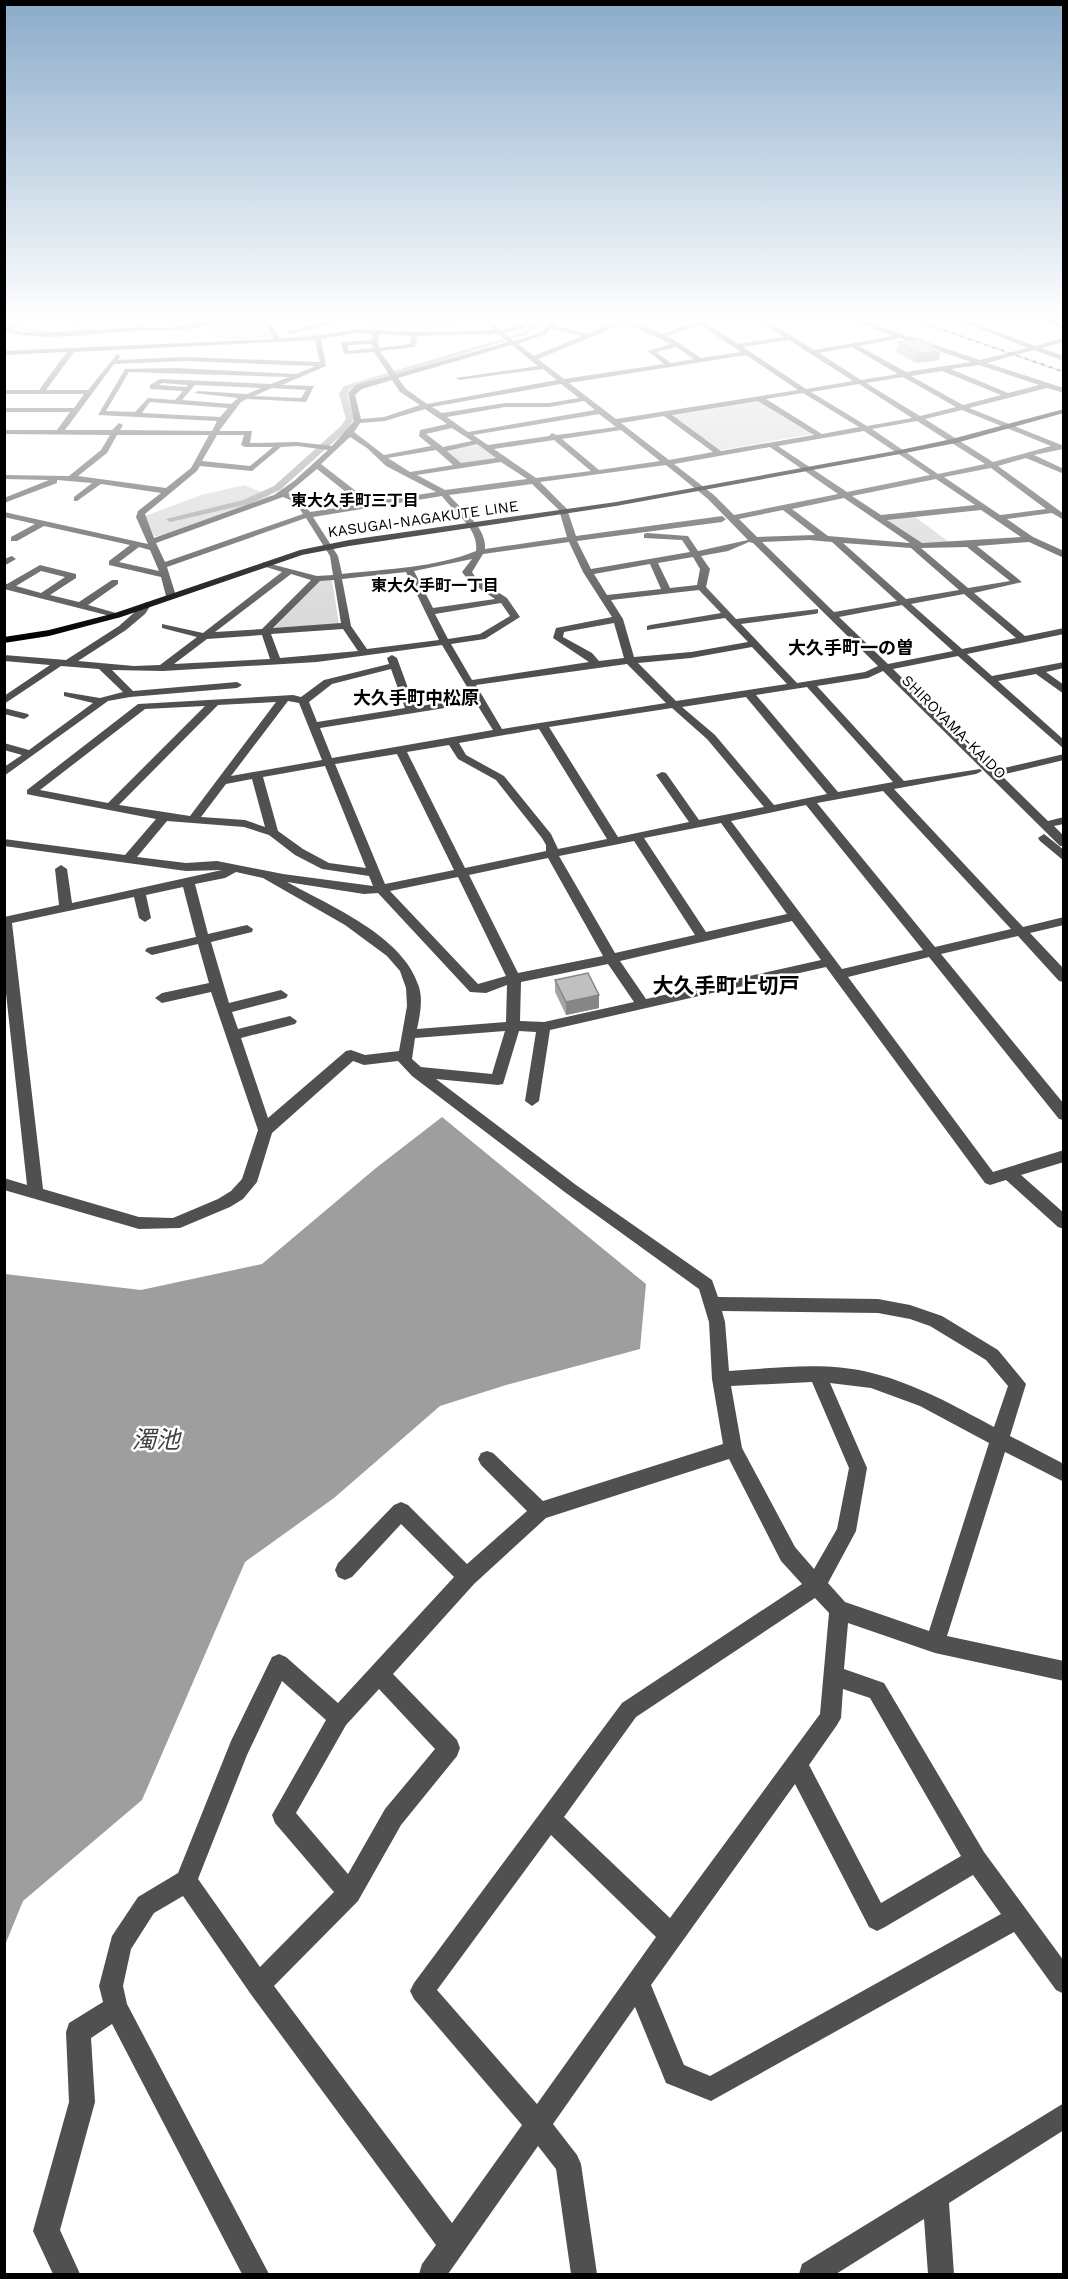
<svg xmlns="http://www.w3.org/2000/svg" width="1068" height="2279" font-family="'Work Sans','Noto Sans JP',sans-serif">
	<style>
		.green { fill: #d7d7d7 }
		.water { fill: #9e9e9e }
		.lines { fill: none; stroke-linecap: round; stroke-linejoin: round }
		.stream { stroke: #9e9e9e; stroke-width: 2 }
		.canal { fill: #9e9e9e; fill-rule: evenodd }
		.minor { fill: #505050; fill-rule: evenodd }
		.major { fill: #000; fill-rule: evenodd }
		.rail { stroke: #000; stroke-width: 2; stroke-dasharray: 4.5 1.5 1 1.5; stroke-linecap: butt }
		.wall { fill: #a5a5a5 }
		.shaded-wall { fill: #868686 }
		.building { fill: #c0c0c0; stroke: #868686; stroke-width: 1.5 }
		.labels { text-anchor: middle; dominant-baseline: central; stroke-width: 5; stroke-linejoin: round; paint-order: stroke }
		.far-street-label { font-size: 15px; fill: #000; stroke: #fff }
		.far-neighbourhood-label { font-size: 16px; font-weight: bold; fill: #000; stroke: #fff }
		.far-quarter-label { font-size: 18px; font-weight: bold; fill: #000; stroke: #fff }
		.quarter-label { font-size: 21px; font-weight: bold; fill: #000; stroke: #fff }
		.near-water-label { font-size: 24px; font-style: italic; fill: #3f3f3f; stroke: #fff }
	</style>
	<rect width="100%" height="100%" fill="#fff"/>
	<g class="green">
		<path d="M227,319H259L273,338L221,340L208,333L211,322Z"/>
		<path d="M758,399L813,434L720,450L670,414Z"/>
		<path d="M477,444L496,458L459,464L446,450Z"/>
		<path d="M244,485L271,496L248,506L158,536H154L145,516L201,495Z"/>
		<path d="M914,516L949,542L920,543L885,519Z"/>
		<path d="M332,580L339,624L274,628L318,581Z"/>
	</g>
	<path class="water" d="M442,1117L646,1284L640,1349L506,1385L440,1406L334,1498L245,1562L142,1800L23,1901L5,1945V1274L141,1290L262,1264L376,1168Z"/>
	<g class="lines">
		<path class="stream" d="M4,326L49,333"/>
		<path class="canal" d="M536,319H542L537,327L528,334L350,389L347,394L354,419L347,430L280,490L249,504L170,522L166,519L243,500L274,486L341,426L346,419L339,394L344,386L524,332Z"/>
		<g class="minor">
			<path d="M23,319H30L20,326H16V324Z"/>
			<path d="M79,319H86L78,326H74Z"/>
			<path d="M213,319H226C201,332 162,330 135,331C92,333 46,343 4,331V327L22,332L39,333L137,327L168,328Z"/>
			<path d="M262,319H268L280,338L306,337L357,329L414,332L494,330L483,319H490L501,330L520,326L526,319H532L524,328L504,333L514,341L542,332L552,319H558L554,325L588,334L623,319H632L631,321L663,334L696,322L693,319H711L706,323L738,344L784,337L757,319H765L814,350L893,336L847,319L865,322L891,319L872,324L980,360L1028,348L955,319H964L1035,346L1064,338V342L1041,348L1064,356V361L1034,350L987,363L1064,388V393L1047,388L969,408L1064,446L1063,449L1034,455L1064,469V474L1026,458L998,466L1064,514V520L1052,513L1007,519L1033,537L1064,551V558L1029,542L977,546L1022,582L974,593L1025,636L1064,628V634L967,654L992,676L1064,662V668L1046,672L1064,685V694L1036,674L998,681L1064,740V749L958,656L893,669L996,770L1064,754V760L1001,775L1048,821L1064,817V824L1054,826L1064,836V846H1060L883,671L868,678L817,686L904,781L980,769L982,771L976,774L894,789L1023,927L1064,917V925L1030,933L1064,969V982L1059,981L1018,936L941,954L1064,1104V1120L1059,1119L929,957L848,977L993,1172L1064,1150V1162L1021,1175L1064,1213V1229L1058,1227L1006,1180L990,1185L985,1183L826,967L550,1030L539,1101L532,1106L525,1101L536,1032L519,1031L503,1084L498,1085L436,1079L576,1185L712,1280L718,1297L878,1299L910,1305L942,1316L998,1350L1026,1384L1010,1436L1064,1464V1482L1005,1452L947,1636L1064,1661V1681L935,1653L848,1623L844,1669L884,1683L984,1852L1064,1961V1994L1056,1990L1014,1932L711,2101L666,2083L635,2007L553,2124L577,2155L581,2164L597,2274H571L556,2169L538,2146L448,2274H419L422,2264L436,2245L250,1993L183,1896L154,1913L131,1949L123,1986L127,2004L269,2274H242L112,2024L91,2038L95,2102L60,2230L80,2274H53L33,2231L69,2102L66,2032L69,2023L103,2002L99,1986L112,1936L138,1897L178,1873L231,1741L272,1657L279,1654L286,1657L338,1703L454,1577L401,1524L352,1577L345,1580L338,1577L335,1570L338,1563L394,1505L401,1502L408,1505L467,1564L527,1511L481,1465L478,1459L481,1453L487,1451L493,1453L543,1501L723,1444L712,1379L709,1322L699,1289L566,1193L412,1076L398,1061L364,1065L353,1061L272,1133L257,1182L243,1199L230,1207L180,1228L139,1229L4,1190V1178L27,1185L4,975V917L59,905L55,869L61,865L67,869L72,903L222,870L186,871L4,846V839L125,855L156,819L31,795L27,794V790L138,704L293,695L301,697L324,680L389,664L387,658L392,655L397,658L415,707L473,697L442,645L317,662L163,671L112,670L133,691L237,682L242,685L237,688L130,697L108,701L4,776V767L22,755L4,750V743L29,750L93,703L64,696V692L100,698L123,692L99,669L61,666L4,704V696L50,665L4,661V655L66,660L119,626L146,602L151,605L145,614L126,630L78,661L134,666L160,665L197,637L162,628V624L203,633L282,572L263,566V562L317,576L333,575L330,556L306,518L167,567L176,596L171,599L166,596L161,577L109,565V561L130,545L44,526L17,541H11V537L35,524L4,517V512L148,544L136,517L138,511L161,493L101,484L77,501H74V497L92,483L57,480V483L4,503V498L49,480L4,479V475L69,476L101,450L110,435L4,434V430H57L70,412H4V408H74L84,394H4V390H39L67,352L4,355V351L274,339ZM625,323L671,344L648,351L664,364L564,379L538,359ZM700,325L741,352L701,358L668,336ZM551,328L582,336L534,356L518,344L546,334ZM357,333L372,334V340L341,342L344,354L374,352L390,376L356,385L348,393L354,421L332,446L297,442L250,443L252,431H219L241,402L247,399L306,402L314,386L282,385L326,366L321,339ZM378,334L411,336L410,344L379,348ZM498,334L508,342L396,374L380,351L415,347L417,336ZM900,338L971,362L906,372L859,346ZM315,340L320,362L185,357L118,360L120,356L117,354L88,390H46L74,352ZM789,340L853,381L806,389L743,347ZM372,344L373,348L349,351L347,345ZM512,345L538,366L456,378L459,380L543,369L557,380L427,404L406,389L398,378ZM676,347L694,359L671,363L656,352ZM852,347L898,374L861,380L819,353ZM746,355L798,390L616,419L569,383ZM185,361L316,366L296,374L176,368L125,369L98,415L217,421L212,431L120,430L123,425L119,423L112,430H65L114,364ZM979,365L1039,385L1008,393L951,369ZM942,371L1001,395L963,405L911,376ZM129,372L289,377L271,384L160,379L150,385V389L183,391L175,400L148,398L135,412L106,411ZM903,377L956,407L920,416L866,383ZM392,380L400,392L420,405L384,417L361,419L355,395L362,389ZM162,383L188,385L186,387L159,385ZM561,384L579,398L549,403H505L442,413L432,407ZM859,384L912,418L867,426L811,392ZM195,385L261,388L247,394L198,391L194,393L238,398L231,404L182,400ZM272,388L306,390L301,398L254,396ZM803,393L859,427L822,434L766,399ZM584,401L595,410L468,432L447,417L505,407H549ZM758,401L814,435L721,451L672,415ZM150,402L228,408L220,417L142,413ZM425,409L447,424L420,430L419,436L431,446L384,455L354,432L360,423L385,421ZM962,410L1051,446L993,462L925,419ZM599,414L616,427L557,435L552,433L549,436L488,445L473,435ZM664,416L713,452L669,460L621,423ZM917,421L985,464L938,474L872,429ZM452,428L472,441L443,447L426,434ZM621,430L660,461L599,470L562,439ZM864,431L930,475L847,492L778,446ZM117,435H209L191,468L166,488L78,476L107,453ZM217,435H244L241,445L245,447H273L250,466L202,461ZM350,437L367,448L386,466L436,492L370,502L321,464ZM554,440L591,471L536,478L494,449ZM477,444L496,458L461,463L447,451ZM297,446L328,450L294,481L274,495L154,538L145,514L197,471L200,466L252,471L281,447ZM770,447L838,494L734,515L714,495L674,464ZM436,450L453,465L410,472L388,458ZM501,462L527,479L445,490L417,475ZM666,465L708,499L748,540L698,551L688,536L647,533L644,534V538L682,540L690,552L591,569L577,541L722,522L726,519L722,516L576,536L567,509L540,482ZM991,468L1046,509L1000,515L944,477ZM317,469L361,504L310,512L301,498L288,493ZM936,479L975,505L881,515L852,496ZM532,484L559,510L567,537L485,549C487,527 461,510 449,495ZM442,496C454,513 479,528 476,551C434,568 386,569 342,574L338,556L313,517ZM283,497L295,502L303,514L165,562L156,543ZM844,498L910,543L828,536L792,509ZM783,510L815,535L757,537L739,519ZM981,510L1021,537L922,543L887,520ZM809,540L832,542L897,601L834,612L762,542ZM569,542L583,572L612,617L556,628L553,638L589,662L472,680L451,644L485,639L520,617L507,598L476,578L472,572L483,554ZM749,542L753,543L878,666L865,672L797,683L741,624L815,614L818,613V609L736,619L706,587L710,569L701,556L728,551ZM843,543L911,548L959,590L906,599ZM139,547L150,550L159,571L119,562ZM967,547L1010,581L968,588L921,548ZM693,557L700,569L697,585L670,588L658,563ZM472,559L462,572L470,582L495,599L433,608L414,571ZM650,564L661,589L607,595L594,574ZM406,572L439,640L367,649L351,626L342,579ZM291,574L311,580L262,629L215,632ZM334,580L341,623L273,628L320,581ZM699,590L721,613L650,625L647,626V630L725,618L748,642L691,652L634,657L623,619L611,600ZM964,594L1016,638L962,649L911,604ZM501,603L510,616L480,634L448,639L435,614ZM902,605L953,651L888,664L839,617ZM614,623L624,658L599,661L592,653L563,637L564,632ZM343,629L358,651L280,658L271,634ZM262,635L270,659L174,664L207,639ZM752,647L787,684L676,701L638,663L691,658ZM627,664L666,703L502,729L476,685ZM391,669L405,708L317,722L309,702L332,684ZM807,687L893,782L838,792L756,695ZM746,697L827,794L774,805L715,735L682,707ZM288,701L299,703L322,760L231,776ZM276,702L190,816L119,805L218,705ZM476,703L493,730L332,758L320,728ZM205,706L108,803L40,790L145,709ZM672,708L707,739L764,807L699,820L666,773L662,772L656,775L689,822L618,837L549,727ZM539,729L607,839L558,849L551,834L504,776L466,755L459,743ZM449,745L458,759L496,780L542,838L546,845V851L465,868L407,752ZM397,754L454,870L385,884L335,764ZM325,766L366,868L329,863L303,849L278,831L263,777ZM252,779L265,827L245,820L201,817L226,784ZM883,791L1011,929L935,947L817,803ZM806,805L923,950L842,969L731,821ZM167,821L244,827L269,835L295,855L322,869L369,876L373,886L283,874L217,861L186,863L137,857ZM721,823L787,914L706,932L644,838ZM634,841L695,935L615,953L559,856ZM548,858L603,956L518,973L469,875ZM236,872L263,878L345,925L387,956L400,971L406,988L407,1006L399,1051L365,1055L351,1050L346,1051L268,1118L241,1038L295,1024L297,1021L290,1016L238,1029L232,1012L286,998L288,995L281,990L229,1003L211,942L252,932L253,929L247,925L208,934L195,884L225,878ZM458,877L506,976L478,984L390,891ZM287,882L364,894L378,893L470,992L486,993L507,985L506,1022L417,1029C420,1015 423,1000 419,987C404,936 330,906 287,882ZM183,887L196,937L147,948L145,951L152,955L198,944L209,983L162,993L155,998L162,1003L211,992L258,1130L242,1179L231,1191L218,1199L173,1218L139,1217L43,1189L12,923L134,897L139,918L145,922L151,918L146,895ZM792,921L821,960L646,999L620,961ZM608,964L634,1002L544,1022L520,1021L521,982ZM505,1031L492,1074L421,1067L412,1059L415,1038ZM722,1311L878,1313L910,1319L930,1326L986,1360L1008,1386L994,1427C955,1406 916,1384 872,1373C827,1361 775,1368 729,1371L725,1322ZM812,1382L849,1468L837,1529L814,1569L795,1547L742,1448L731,1386ZM830,1383L871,1388L920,1406L989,1443L929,1631L845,1602L828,1583L856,1531L867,1468ZM729,1459L781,1561L802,1584L622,1703L414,1983L410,1991L414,1999L522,2125L452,2223L274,1986L358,1901L401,1825L457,1756L460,1748L457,1740L393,1674L474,1584L546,1518ZM815,1598L829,1613L820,1714L670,1918L564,1817L636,1717ZM282,1681L326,1720L272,1815L275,1823L334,1892L260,1967L198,1879L247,1755ZM379,1689L435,1749L385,1809L348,1874L296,1813L346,1725ZM843,1689L870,1698L961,1856L881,1903L809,1765L837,1725L841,1718ZM795,1784L869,1927L877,1931L885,1927L973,1875L1001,1914L710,2076L684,2065L651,1985ZM551,1835L656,1937L537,2104L437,1990Z"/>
			<path d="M334,319H345L290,334L287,332Z"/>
			<path d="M358,319L368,320L461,319L451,324H367Z"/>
			<path d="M12,556L16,559L4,566V559Z"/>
			<path d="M40,565L76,574V578L50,595L79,602L112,580H118V584L88,605L123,615L118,618L4,589V583L7,584ZM41,571L65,577L41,593L16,586Z"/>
			<path d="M4,708L28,714L29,716L24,719L4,714Z"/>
			<path d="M1044,834L1064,850V861L1040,841L1038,838Z"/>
			<path d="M1064,2103V2130L949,2203L954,2274H928L924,2219L836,2274H799L802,2264Z"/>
		</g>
		<g class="major">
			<path d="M1040,319H1049L1064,325V329Z"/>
			<path d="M1064,409V413L956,443L900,454L616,506L349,546L302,555L121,617L49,636L4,643V637L49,630L115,613L300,550L349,540L616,502L900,450L952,439Z"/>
		</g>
		<path class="rail" d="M912,319L1064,372"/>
	</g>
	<g class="wall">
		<path d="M898,342L939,360L916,363L896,352Z"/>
		<path d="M555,980L599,995V1008L566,1015L555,992Z"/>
	</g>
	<g class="shaded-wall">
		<path d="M941,351L939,360L916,363L918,354Z"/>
		<path d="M599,995V1008L566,1015V1002Z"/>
	</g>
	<g class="building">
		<path d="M920,339L941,351L918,354L898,342Z"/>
		<path d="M588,973L599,995L566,1002L555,980Z"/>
	</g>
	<linearGradient id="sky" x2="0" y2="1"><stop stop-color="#8aabca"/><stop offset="0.5" stop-color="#fff"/><stop offset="1" stop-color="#fff" stop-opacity="0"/></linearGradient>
	<rect width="1068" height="638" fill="url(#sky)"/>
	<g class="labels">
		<g class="far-street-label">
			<text transform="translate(423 519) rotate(-8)">KASUGAI-NAGAKUTE LINE</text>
			<text transform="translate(954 727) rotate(45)">SHIROYAMA-KAIDO</text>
		</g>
		<g class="far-neighbourhood-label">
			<text x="355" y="500">東大久手町三丁目</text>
			<text x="435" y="585">東大久手町一丁目</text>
		</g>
		<g class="far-quarter-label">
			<text x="851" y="647">大久手町一の曽</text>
			<text x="416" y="697">大久手町中松原</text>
		</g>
		<g class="quarter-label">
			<text x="726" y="985">大久手町上切戸</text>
		</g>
		<g class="near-water-label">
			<text x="156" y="1440">濁池</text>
		</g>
	</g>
	<rect width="1068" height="2279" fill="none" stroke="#000000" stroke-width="12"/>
</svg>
